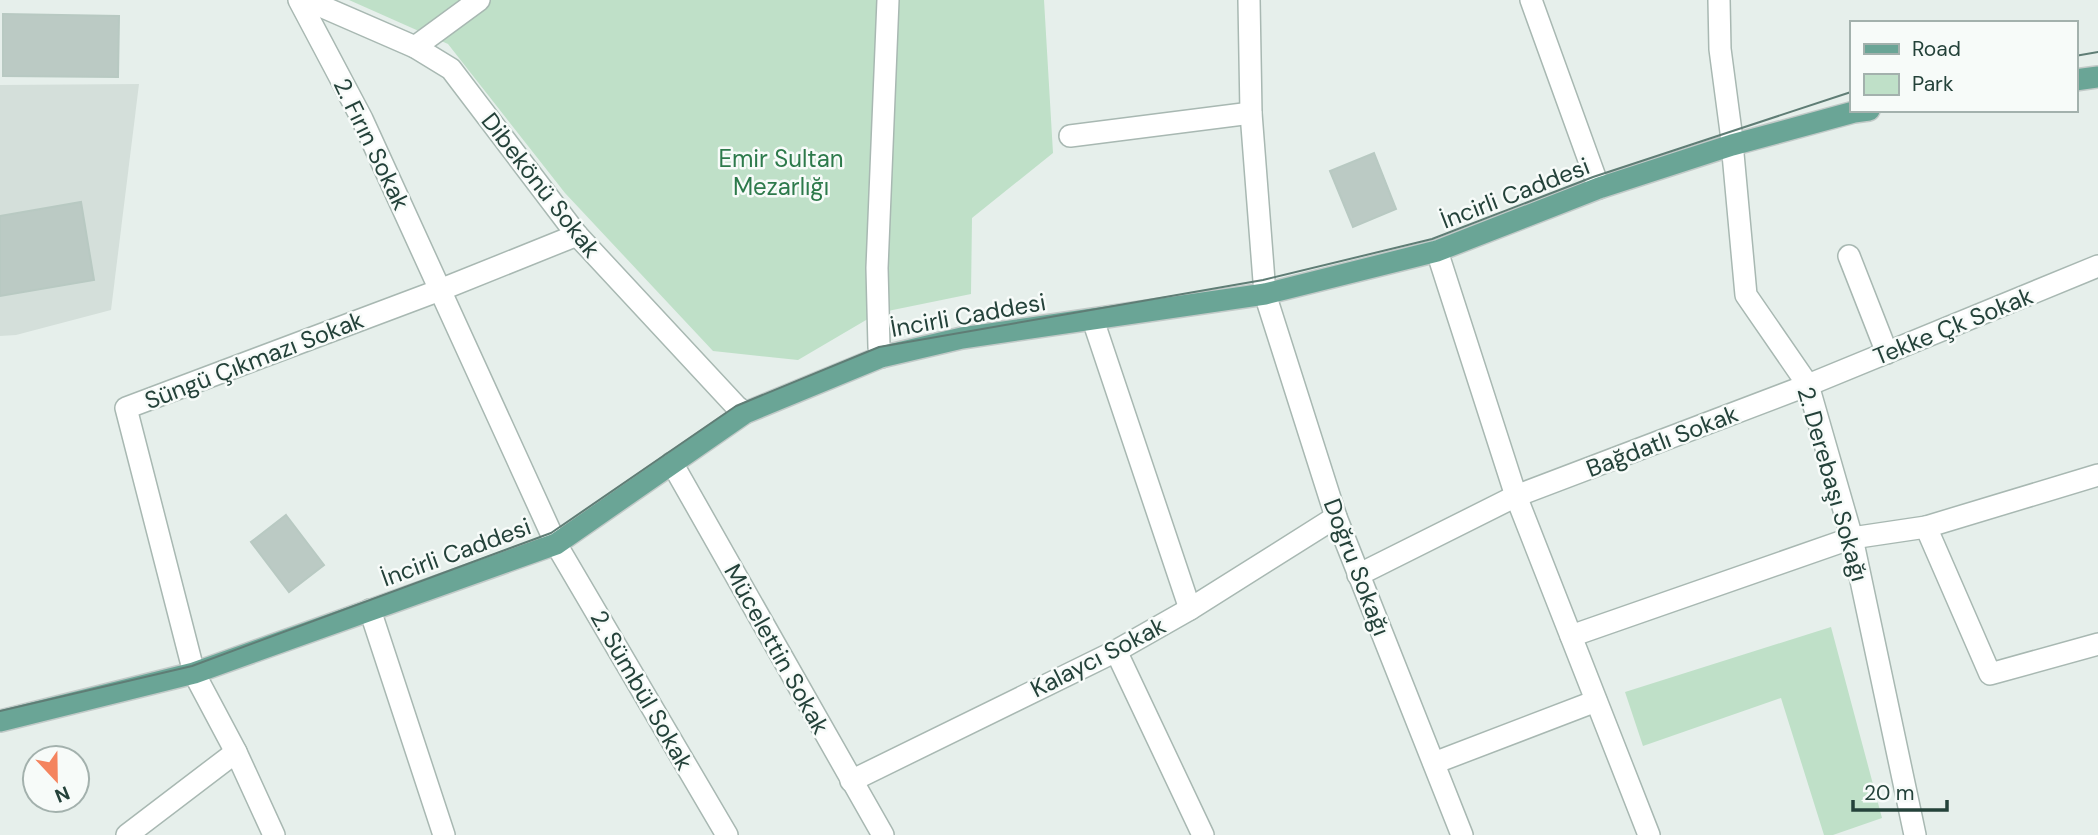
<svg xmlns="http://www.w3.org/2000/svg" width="2098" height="835" font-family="'DM Sans',sans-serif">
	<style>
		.built { fill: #d4dfda }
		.green { fill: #bfe0c8 }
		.building { fill: #bbcac4; stroke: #b8c9c2; stroke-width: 2 }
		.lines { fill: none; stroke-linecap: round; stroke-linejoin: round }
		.minor-casing { stroke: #a8b8b2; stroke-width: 24 }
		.major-casing { stroke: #c2cac8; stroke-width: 24 }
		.minor { stroke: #fff; stroke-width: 21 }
		.major { stroke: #6aa596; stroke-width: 21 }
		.tram { stroke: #5f7d75; stroke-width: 2 }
		.labels { text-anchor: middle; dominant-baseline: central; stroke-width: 5; stroke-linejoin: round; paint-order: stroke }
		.street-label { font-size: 24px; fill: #24423a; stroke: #f7fbf9 }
		.park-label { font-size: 24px; fill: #2d7a4b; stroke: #f7fbf9 }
	</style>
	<rect width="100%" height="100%" fill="#e6efeb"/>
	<path class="built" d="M139,84L111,310L16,335L0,336V85Z"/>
	<g class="green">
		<path d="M349,0H1044L1053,153L972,218L971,294L878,313L798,360L713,351L565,193L448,44Z"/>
		<path d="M1831,627L1882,818L1833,835H1824L1781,698L1643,746L1625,692Z"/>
	</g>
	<g class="building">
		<path d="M3,14L119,16L118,77L3,76Z"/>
		<path d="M1374,153L1396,209L1353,227L1330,171Z"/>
		<path d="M81,202L94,280L0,296V216Z"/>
		<path d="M286,515L324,565L289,592L251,542Z"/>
	</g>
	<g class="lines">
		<g class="minor-casing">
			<g id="minor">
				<path d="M299,0L362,119L556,544L727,835"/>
				<path d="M307,0L415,47L451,69L577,235L736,406L745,413"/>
				<path d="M1249,0L1251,113L1265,294L1336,517L1462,835"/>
				<path d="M1531,0L1599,188"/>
				<path d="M1719,0L1720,49L1731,132L1746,295L1808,385L1852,538L1915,835"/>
				<path d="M415,47L479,0"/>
				<path d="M1070,136L1251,113"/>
				<path d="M1437,251L1516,496L1649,835"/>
				<path d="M1849,256L1887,353"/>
				<path d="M1093,320L1190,609"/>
				<path d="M881,357L879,347L877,268L888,0"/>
				<path d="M672,463L883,835"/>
				<path d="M1926,527L1990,674L2098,644"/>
				<path d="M1358,575L1516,496L1808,385L2098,266"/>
				<path d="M370,610L444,835"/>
				<path d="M1571,636L1852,538L1926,527L2098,475"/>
				<path d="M1116,651L1203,835"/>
				<path d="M1434,763L1596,701"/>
				<path d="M851,781L1116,651L1190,609L1336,517"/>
				<path d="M127,835L236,752"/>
				<path d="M274,835L236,752L194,673L126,408L440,290L577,235"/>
			</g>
		</g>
		<g class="major-casing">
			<g id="major">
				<path d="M2075,80L2098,77"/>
				<path d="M0,721L194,673L556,544L745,413L881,357L962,338L1265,294L1437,251L1599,188L1732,145L1854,112L1869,110"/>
			</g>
		</g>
		<use href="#minor" class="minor"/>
		<use href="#major" class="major"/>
		<g class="tram">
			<path d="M2075,56L2098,52"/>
			<path d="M0,711L192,666L551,533L736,406L879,347L1263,280L1432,239L1593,177L1851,92"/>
		</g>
	</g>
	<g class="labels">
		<g class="street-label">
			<text transform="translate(372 144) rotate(64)">2. Fırın Sokak</text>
			<text transform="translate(541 185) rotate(52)">Dibekönü Sokak</text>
			<text transform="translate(1515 193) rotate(-21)">İncirli Caddesi</text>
			<text transform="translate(968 315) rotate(-10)">İncirli Caddesi</text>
			<text transform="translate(1953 326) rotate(-22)">Tekke Çk Sokak</text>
			<text transform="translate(254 360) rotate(-21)">Süngü Çıkmazı Sokak</text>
			<text transform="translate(1662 441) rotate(-21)">Bağdatlı Sokak</text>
			<text transform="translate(1833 484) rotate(74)">2. Derebaşı Sokağı</text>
			<text transform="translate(456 552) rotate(-20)">İncirli Caddesi</text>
			<text transform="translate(1357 567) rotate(69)">Doğru Sokağı</text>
			<text transform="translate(777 649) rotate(61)">Mücelettin Sokak</text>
			<text transform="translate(1098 657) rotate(-27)">Kalaycı Sokak</text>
			<text transform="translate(642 690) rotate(60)">2. Sümbül Sokak</text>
		</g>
		<g class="park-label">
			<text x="781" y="158">Emir Sultan<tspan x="781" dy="28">Mezarlığı</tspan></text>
		</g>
	</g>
	<rect x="1850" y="21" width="228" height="91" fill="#f7fbf9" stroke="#a3b1ad" stroke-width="2"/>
	<rect x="1864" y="44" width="35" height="10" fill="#6aa596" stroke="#a3b1ad" stroke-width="2"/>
	<text x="1912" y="56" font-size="21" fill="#24423a">Road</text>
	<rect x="1864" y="74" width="35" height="21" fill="#bfe0c8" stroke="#a3b1ad" stroke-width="2"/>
	<text x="1912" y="91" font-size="21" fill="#24423a">Park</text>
	<g transform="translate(56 779) rotate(158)"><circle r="33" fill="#f7fbf9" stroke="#a3b1ad" stroke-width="2"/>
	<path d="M0-5L12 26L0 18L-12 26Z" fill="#f4845f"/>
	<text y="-10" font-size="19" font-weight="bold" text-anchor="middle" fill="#24423a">N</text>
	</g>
	<path d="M1853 800v10h94v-10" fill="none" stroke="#24423a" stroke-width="3.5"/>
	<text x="1864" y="800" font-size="21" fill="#24423a" stroke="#f7fbf9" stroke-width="5" paint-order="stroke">20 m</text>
</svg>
